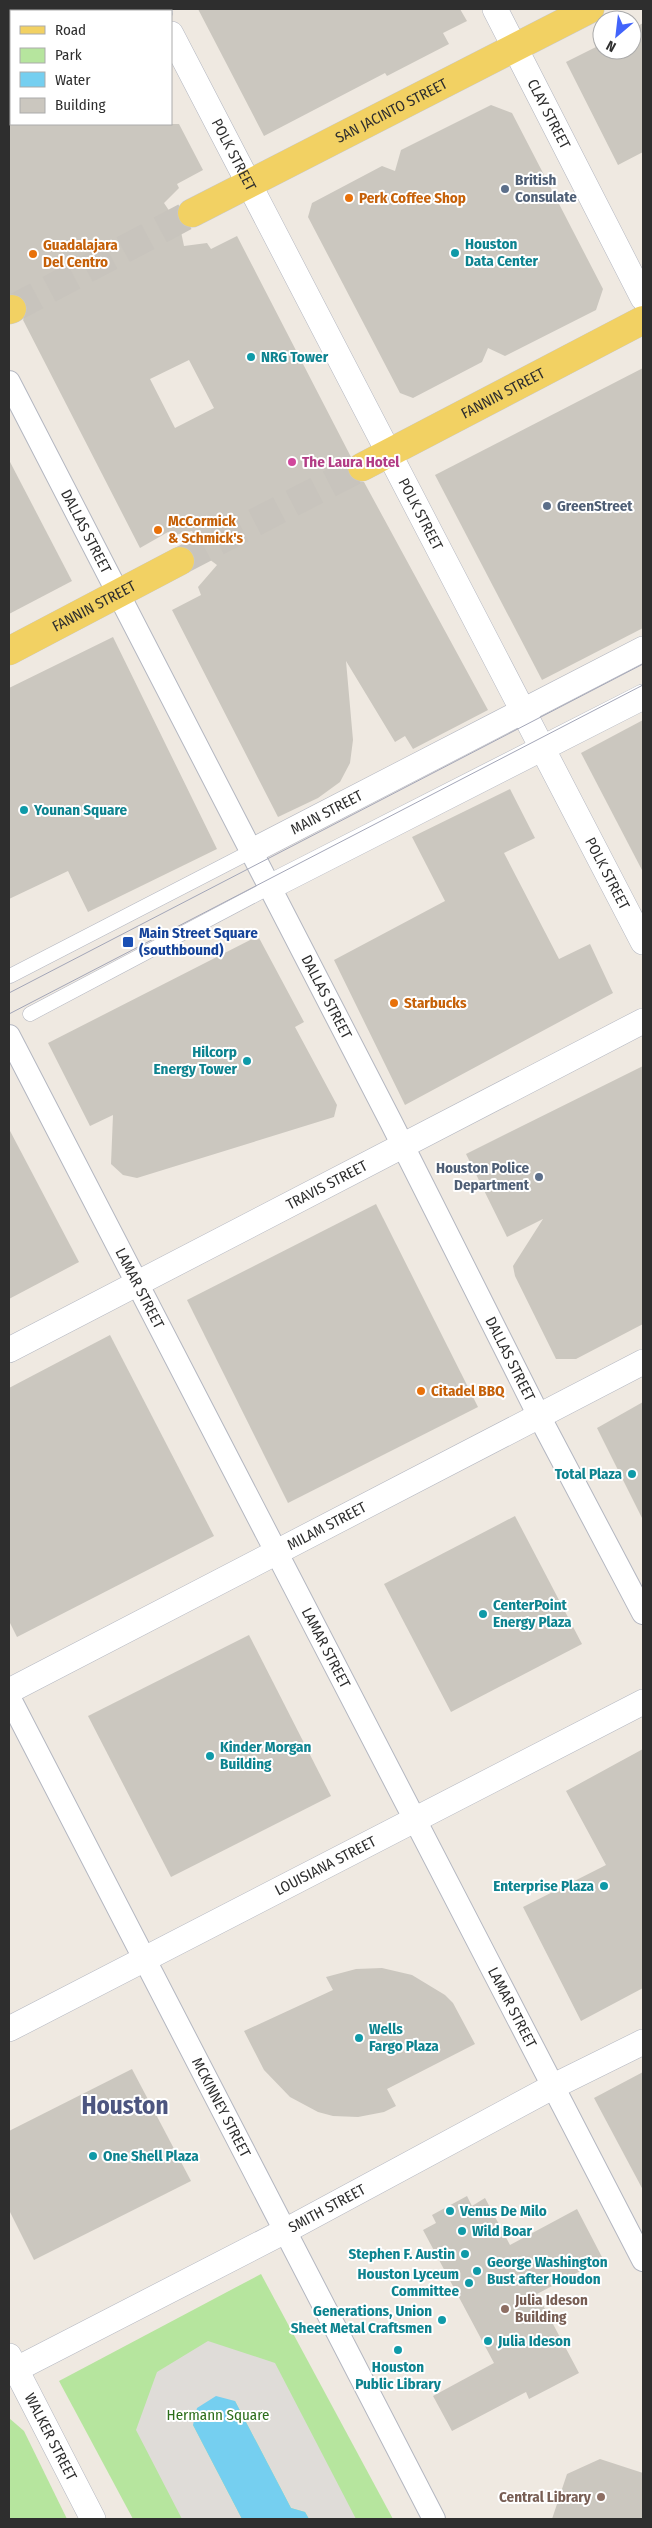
<svg xmlns="http://www.w3.org/2000/svg" width="652" height="2528" font-family="'Fira Sans Condensed',sans-serif">
	<style>
		.green { fill: #b6e59e }
		.plaza { fill: #dfdcd8 }
		.water { fill: #75cff0 }
		.building { fill: #cbc7bf; fill-rule: evenodd }
		.lines { fill: none; stroke-linecap: round; stroke-linejoin: round }
		.primary-tunnel { stroke: #c8c4bd; stroke-width: 28; stroke-dasharray: 28 14; stroke-linecap: butt }
		.pedestrian-casing { stroke: #b4b7c1; stroke-width: 15 }
		.tertiary-casing { stroke: #b4b7c1; stroke-width: 24 }
		.secondary-casing { stroke: #b4b7c1; stroke-width: 26 }
		.primary-casing { stroke: #c9c9c9; stroke-width: 29 }
		.pedestrian { stroke: #fff; stroke-width: 14 }
		.tertiary { stroke: #fff; stroke-width: 22 }
		.secondary { stroke: #fff; stroke-width: 25 }
		.primary { stroke: #f2d163; stroke-width: 28 }
		.tram { stroke: #a3a6b8; stroke-width: 1 }
		.service-dot { fill: #5c6f8a; stroke: #fff; stroke-width: 2 }
		.food-dot { fill: #e8710a; stroke: #fff; stroke-width: 2 }
		.culture-dot { fill: #0f9aa8; stroke: #fff; stroke-width: 2 }
		.hotel-dot { fill: #d1479c; stroke: #fff; stroke-width: 2 }
		.transit-dot { fill: #1a4fb4; stroke: #fff; stroke-width: 2 }
		.education-dot { fill: #8d6e63; stroke: #fff; stroke-width: 2 }
		.labels { text-anchor: middle; dominant-baseline: central; stroke-width: 4; stroke-linejoin: round; paint-order: stroke }
		.street-label { font-size: 15px; fill: #2e2e2e; stroke: #fff }
		.service-label { font-size: 15px; font-weight: bold; fill: #4e5e75; stroke: #fff; text-anchor: start }
		.food-label { font-size: 15px; font-weight: bold; fill: #c56008; stroke: #fff; text-anchor: start }
		.culture-label { font-size: 15px; font-weight: bold; fill: #0d838f; stroke: #fff; text-anchor: start }
		.hotel-label { font-size: 15px; font-weight: bold; fill: #b23c85; stroke: #fff; text-anchor: start }
		.transit-label { font-size: 15px; font-weight: bold; fill: #164399; stroke: #fff; text-anchor: start }
		.education-label { font-size: 15px; font-weight: bold; fill: #785e54; stroke: #fff; text-anchor: start }
		.park-label { font-size: 15px; fill: #2c6e1b; stroke: #fff }
		.town-label { font-size: 25px; font-weight: bold; fill: #4d5680; stroke: #fff }
	</style>
	<rect width="100%" height="100%" fill="#efe9e1"/>
	<g class="green">
		<path d="M261,2274L393,2519H133L59,2381Z"/>
		<path d="M9,2418L24,2431L67,2519H9Z"/>
	</g>
	<path class="plaza" d="M208,2341L275,2363L356,2519H309L305,2512L291,2508L235,2401L193,2425L242,2519H182L136,2430L157,2372Z"/>
	<path class="water" d="M216,2396L235,2401L291,2508L305,2512L309,2519H242L193,2425L197,2408Z"/>
	<g class="building">
		<path d="M198,9H460L467,21L443,33L449,44L387,76L385,73L264,136Z"/>
		<path d="M643,23V152L618,165L566,62L602,44V50H632V29Z"/>
		<path d="M491,105L512,113L603,289L596,310L505,356L488,348L482,362L413,398L400,393L308,217L312,203L382,166L395,171L401,150Z"/>
		<path d="M9,124H179L203,170L177,184L179,188L164,203L180,227L184,246L207,243L211,249L237,236L351,457L346,466L348,474L354,480L364,482L488,710L413,749L405,736L395,742L346,661L353,740L350,763L340,782L318,798L278,817L172,610L201,595L198,587L217,565L205,556L192,531L171,536L168,532L140,548L23,320L27,313V304L22,297L10,294L9,291ZM189,360L214,408L175,428L150,379Z"/>
		<path d="M643,368V628L542,680L435,475Z"/>
		<path d="M9,460L72,581L9,614Z"/>
		<path d="M113,637L217,849L88,912L68,871L9,899V688Z"/>
		<path d="M643,720V872L581,753Z"/>
		<path d="M510,789L535,838L504,853L559,959L590,944L613,993L405,1105L334,960L445,901L412,837Z"/>
		<path d="M258,936L304,1022L295,1027L337,1105L334,1117L137,1178L123,1175L111,1164L113,1115L90,1126L48,1043Z"/>
		<path d="M643,1066V1324L576,1359H556L515,1276L513,1266L543,1219L507,1237L466,1154Z"/>
		<path d="M9,1129L79,1262L9,1299Z"/>
		<path d="M376,1204L478,1407L288,1503L187,1300Z"/>
		<path d="M110,1335L214,1536L17,1637L9,1621V1388Z"/>
		<path d="M643,1402V1520L597,1428Z"/>
		<path d="M515,1516L582,1644L451,1712L384,1584Z"/>
		<path d="M249,1635L331,1796L171,1877L88,1716Z"/>
		<path d="M643,1749V1988L581,2021L523,1907L606,1865L566,1791Z"/>
		<path d="M382,1968L412,1975L445,1995L453,2003L475,2044L387,2089L396,2106L384,2112L358,2117L333,2116L318,2112L290,2097L264,2070L244,2031L333,1990L326,1977L356,1969Z"/>
		<path d="M132,2069L191,2181L34,2260L9,2210V2131Z"/>
		<path d="M643,2072V2190L594,2098Z"/>
		<path d="M467,2196L472,2206L485,2198L510,2245L577,2209L603,2259L537,2294L579,2373L529,2399L526,2392L452,2431L433,2396L494,2363L423,2230L436,2223L432,2215Z"/>
		<path d="M600,2459L643,2473V2519H552L567,2474Z"/>
	</g>
	<g class="lines">
		<g class="primary-tunnel">
			<path d="M12,309L192,213"/>
			<path d="M180,561L362,467"/>
		</g>
		<g class="pedestrian-casing">
			<g id="pedestrian">
				<path d="M10,976L252,851"/>
				<path d="M30,1014L270,887"/>
			</g>
		</g>
		<g class="tertiary-casing">
			<g id="tertiary">
				<path id="s1" d="M9,382L391,1122L539,1416L643,1613"/>
				<path id="s2" d="M9,1036L643,2260"/>
				<path id="s3" d="M9,1697L434,2519"/>
			</g>
		</g>
		<g class="secondary-casing">
			<g id="secondary">
				<path d="M158,9L160,11"/>
				<path id="s4" d="M495,9L643,298"/>
				<path id="s5" d="M171,34L643,942"/>
				<path id="s6" d="M252,851L643,649"/>
				<path d="M270,887L643,697"/>
				<path id="s7" d="M9,1350L643,1021"/>
				<path id="s8" d="M9,1691L643,1362"/>
				<path id="s9" d="M9,2029L643,1702"/>
				<path id="s10" d="M9,2356L93,2519"/>
				<path id="s11" d="M9,2373L285,2231L554,2086L643,2042"/>
			</g>
		</g>
		<g class="primary-casing">
			<g id="primary">
				<path id="s12" d="M192,213L590,9"/>
				<path d="M9,310L12,309"/>
				<path id="s13" d="M362,467L643,320"/>
				<path id="s14" d="M9,651L180,561"/>
			</g>
		</g>
		<use href="#pedestrian" class="pedestrian"/>
		<use href="#tertiary" class="tertiary"/>
		<use href="#secondary" class="secondary"/>
		<use href="#primary" class="primary"/>
		<g class="tram">
			<path d="M9,993L643,664"/>
			<path d="M9,1014L643,685"/>
		</g>
	</g>
	<g class="service-dot">
		<circle cx="505" cy="189" r="5"/>
		<circle cx="547" cy="506" r="5"/>
		<circle cx="539" cy="1177" r="5"/>
	</g>
	<g class="food-dot">
		<circle cx="349" cy="198" r="5"/>
		<circle cx="33" cy="254" r="5"/>
		<circle cx="158" cy="530" r="5"/>
		<circle cx="394" cy="1003" r="5"/>
		<circle cx="421" cy="1391" r="5"/>
	</g>
	<g class="culture-dot">
		<circle cx="455" cy="253" r="5"/>
		<circle cx="251" cy="357" r="5"/>
		<circle cx="24" cy="810" r="5"/>
		<circle cx="247" cy="1061" r="5"/>
		<circle cx="632" cy="1474" r="5"/>
		<circle cx="483" cy="1614" r="5"/>
		<circle cx="210" cy="1756" r="5"/>
		<circle cx="604" cy="1886" r="5"/>
		<circle cx="359" cy="2038" r="5"/>
		<circle cx="93" cy="2156" r="5"/>
		<circle cx="450" cy="2211" r="5"/>
		<circle cx="462" cy="2231" r="5"/>
		<circle cx="465" cy="2254" r="5"/>
		<circle cx="477" cy="2271" r="5"/>
		<circle cx="469" cy="2283" r="5"/>
		<circle cx="442" cy="2320" r="5"/>
		<circle cx="488" cy="2341" r="5"/>
		<circle cx="398" cy="2350" r="5"/>
	</g>
	<circle class="hotel-dot" cx="292" cy="462" r="5"/>
	<rect class="transit-dot" x="122" y="936" width="12" height="12" rx="2.5"/>
	<g class="education-dot">
		<circle cx="505" cy="2309" r="5"/>
		<circle cx="601" cy="2497" r="5"/>
	</g>
	<g class="labels">
		<g class="street-label">
			<text stroke="none"><textPath href="#s12" startOffset="224">SAN JACINTO STREET</textPath></text>
			<text stroke="none"><textPath href="#s4" startOffset="118">CLAY STREET</textPath></text>
			<text stroke="none"><textPath href="#s5" startOffset="136">POLK STREET</textPath></text>
			<text stroke="none"><textPath href="#s13" startOffset="159">FANNIN STREET</textPath></text>
			<text stroke="none"><textPath href="#s5" startOffset="541">POLK STREET</textPath></text>
			<text stroke="none"><textPath href="#s1" startOffset="168">DALLAS STREET</textPath></text>
			<text stroke="none"><textPath href="#s14" startOffset="96">FANNIN STREET</textPath></text>
			<text stroke="none"><textPath href="#s6" startOffset="84">MAIN STREET</textPath></text>
			<text stroke="none"><textPath href="#s5" startOffset="946">POLK STREET</textPath></text>
			<text stroke="none"><textPath href="#s1" startOffset="692">DALLAS STREET</textPath></text>
			<text stroke="none"><textPath href="#s7" startOffset="358">TRAVIS STREET</textPath></text>
			<text stroke="none"><textPath href="#s2" startOffset="284">LAMAR STREET</textPath></text>
			<text stroke="none"><textPath href="#s1" startOffset="1098">DALLAS STREET</textPath></text>
			<text stroke="none"><textPath href="#s8" startOffset="358">MILAM STREET</textPath></text>
			<text stroke="none"><textPath href="#s2" startOffset="689">LAMAR STREET</textPath></text>
			<text stroke="none"><textPath href="#s9" startOffset="356">LOUISIANA STREET</textPath></text>
			<text stroke="none"><textPath href="#s2" startOffset="1094">LAMAR STREET</textPath></text>
			<text stroke="none"><textPath href="#s3" startOffset="462">MCKINNEY STREET</textPath></text>
			<text stroke="none"><textPath href="#s11" startOffset="358">SMITH STREET</textPath></text>
			<text stroke="none"><textPath href="#s10" startOffset="91">WALKER STREET</textPath></text>
		</g>
		<g class="service-label">
			<text x="515" y="180">British<tspan x="515" dy="17">Consulate</tspan></text>
			<text x="557" y="506">GreenStreet</text>
			<text x="529" y="1168" text-anchor="end">Houston Police<tspan x="529" dy="17">Department</tspan></text>
		</g>
		<g class="food-label">
			<text x="359" y="198">Perk Coffee Shop</text>
			<text x="43" y="245">Guadalajara<tspan x="43" dy="17">Del Centro</tspan></text>
			<text x="168" y="521">McCormick<tspan x="168" dy="17">&amp; Schmick's</tspan></text>
			<text x="404" y="1003">Starbucks</text>
			<text x="431" y="1391">Citadel BBQ</text>
		</g>
		<g class="culture-label">
			<text x="465" y="244">Houston<tspan x="465" dy="17">Data Center</tspan></text>
			<text x="261" y="357">NRG Tower</text>
			<text x="34" y="810">Younan Square</text>
			<text x="237" y="1052" text-anchor="end">Hilcorp<tspan x="237" dy="17">Energy Tower</tspan></text>
			<text x="622" y="1474" text-anchor="end">Total Plaza</text>
			<text x="493" y="1605">CenterPoint<tspan x="493" dy="17">Energy Plaza</tspan></text>
			<text x="220" y="1747">Kinder Morgan<tspan x="220" dy="17">Building</tspan></text>
			<text x="594" y="1886" text-anchor="end">Enterprise Plaza</text>
			<text x="369" y="2029">Wells<tspan x="369" dy="17">Fargo Plaza</tspan></text>
			<text x="103" y="2156">One Shell Plaza</text>
			<text x="460" y="2211">Venus De Milo</text>
			<text x="472" y="2231">Wild Boar</text>
			<text x="455" y="2254" text-anchor="end">Stephen F. Austin</text>
			<text x="487" y="2262">George Washington<tspan x="487" dy="17">Bust after Houdon</tspan></text>
			<text x="459" y="2274" text-anchor="end">Houston Lyceum<tspan x="459" dy="17">Committee</tspan></text>
			<text x="432" y="2311" text-anchor="end">Generations, Union<tspan x="432" dy="17">Sheet Metal Craftsmen</tspan></text>
			<text x="498" y="2341">Julia Ideson</text>
			<text x="398" y="2367" text-anchor="middle">Houston<tspan x="398" dy="17">Public Library</tspan></text>
		</g>
		<g class="hotel-label">
			<text x="302" y="462">The Laura Hotel</text>
		</g>
		<g class="transit-label">
			<text x="139" y="933">Main Street Square<tspan x="139" dy="17">(southbound)</tspan></text>
		</g>
		<g class="education-label">
			<text x="515" y="2300">Julia Ideson<tspan x="515" dy="17">Building</tspan></text>
			<text x="591" y="2497" text-anchor="end">Central Library</text>
		</g>
		<g class="park-label">
			<text x="218" y="2415">Hermann Square</text>
		</g>
		<g class="town-label">
			<text x="125" y="2106">Houston</text>
		</g>
	</g>
	<rect width="652" height="2528" fill="none" stroke="#2e2e2e" stroke-width="20"/>
	<rect x="10" y="10" width="162" height="115" fill="#ffffff" stroke="#ababab"/>
	<rect x="20" y="26" width="25" height="8" fill="#f2d163" stroke="#ababab"/>
	<text x="55" y="35" font-size="15" fill="#2e2e2e">Road</text>
	<rect x="20" y="48" width="25" height="15" fill="#b6e59e" stroke="#ababab"/>
	<text x="55" y="60" font-size="15" fill="#2e2e2e">Park</text>
	<rect x="20" y="72" width="25" height="15" fill="#75cff0" stroke="#ababab"/>
	<text x="55" y="85" font-size="15" fill="#2e2e2e">Water</text>
	<rect x="20" y="98" width="25" height="15" fill="#cbc7bf" stroke="#ababab"/>
	<text x="55" y="110" font-size="15" fill="#2e2e2e">Building</text>
	<g transform="translate(617 35) rotate(208)"><circle r="24" fill="#ffffff" stroke="#ababab"/>
	<path d="M0-4L9 19L0 12L-9 19Z" fill="#4264fb"/>
	<text y="-8" font-size="14" font-weight="bold" text-anchor="middle" fill="#2e2e2e">N</text>
	</g>
</svg>
